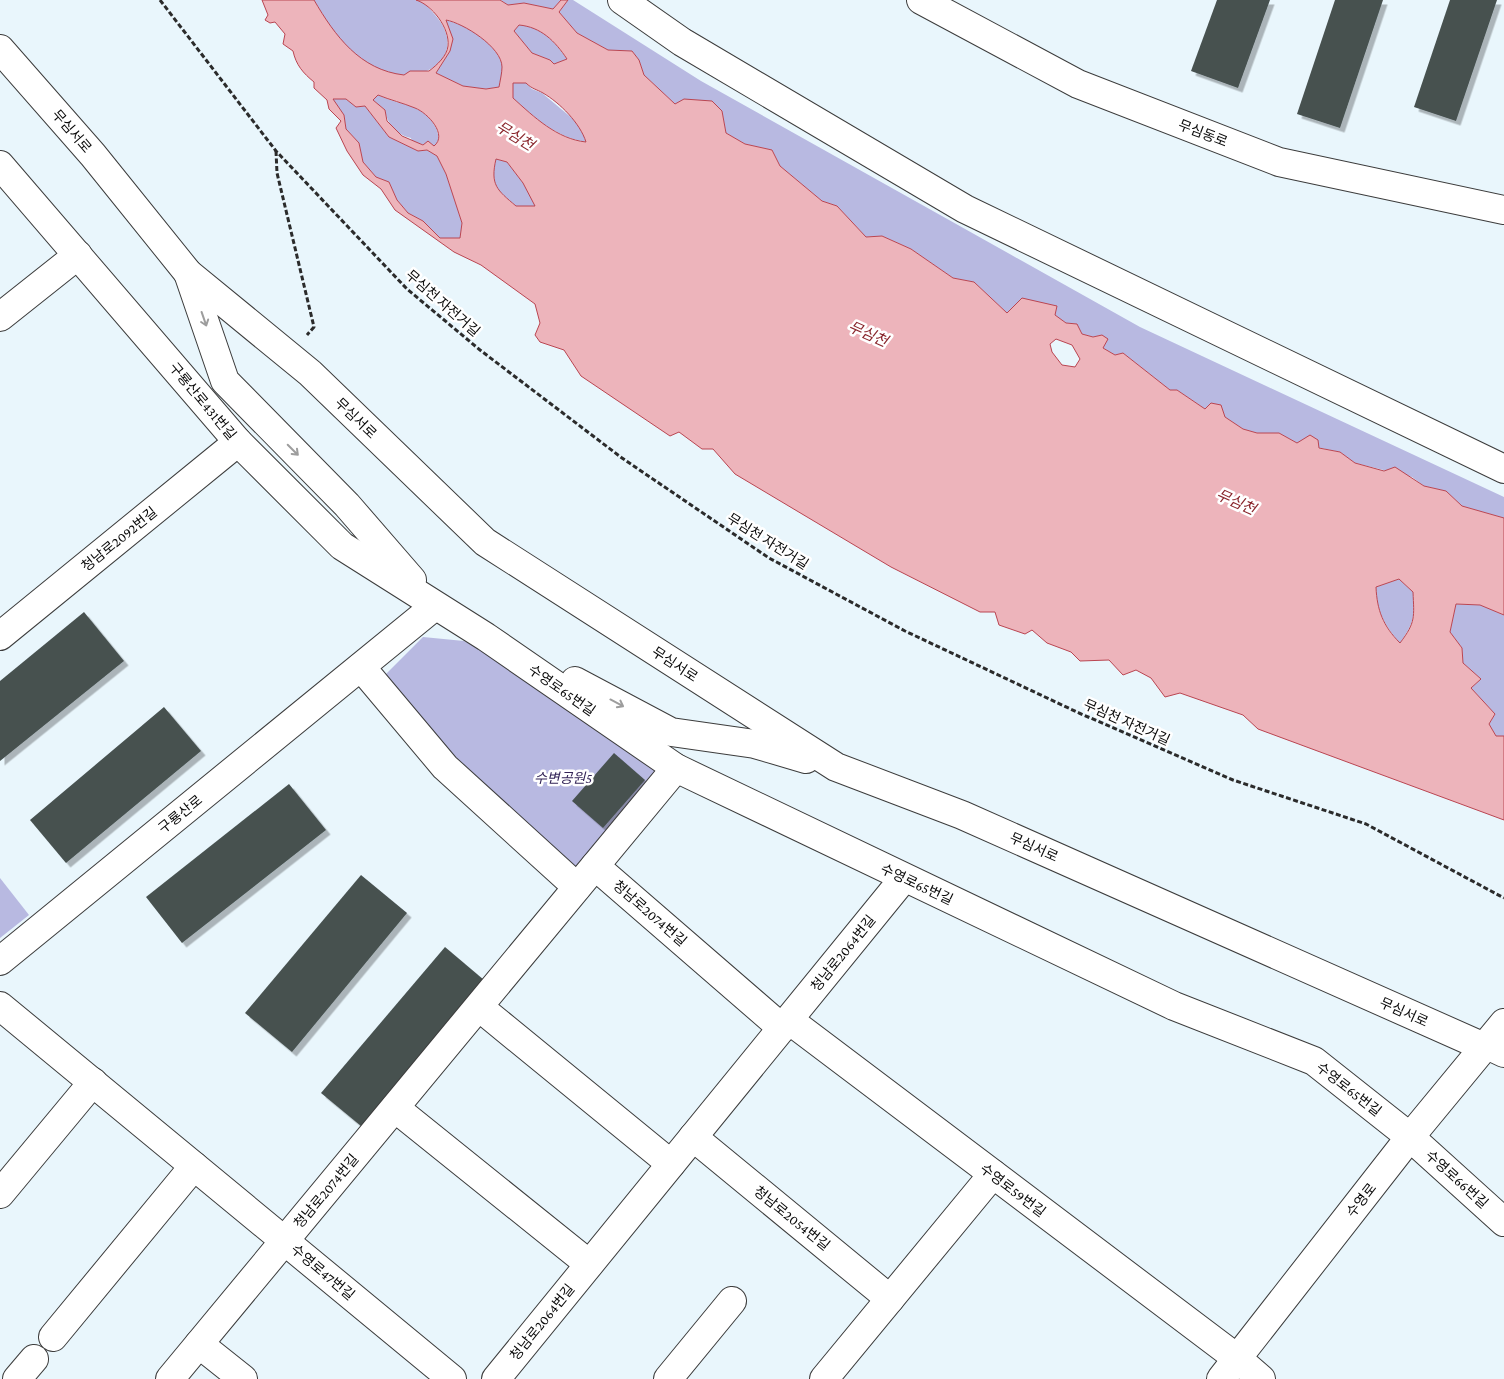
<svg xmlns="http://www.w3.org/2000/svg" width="1504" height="1379" font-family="'Crimson Pro','Noto Sans KR',serif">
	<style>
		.green { fill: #b8b9e1 }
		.water { fill: #edb4bb; stroke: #ba4551; fill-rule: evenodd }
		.building { fill: #475150; filter: url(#shadow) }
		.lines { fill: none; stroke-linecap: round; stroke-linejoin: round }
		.minor-casing { stroke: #3c3c3c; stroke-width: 30 }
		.path { stroke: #2b2b2b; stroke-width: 3; stroke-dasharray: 5 2.5; stroke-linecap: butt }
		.minor { stroke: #fff; stroke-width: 28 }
		.oneway { stroke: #9d9d9d }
		.labels { text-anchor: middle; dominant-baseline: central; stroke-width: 5; stroke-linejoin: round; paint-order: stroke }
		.street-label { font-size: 14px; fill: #090909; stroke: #fff }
		.park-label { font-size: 14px; font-style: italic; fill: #332457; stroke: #fff }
		.water-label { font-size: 15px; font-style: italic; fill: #89252b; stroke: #fff }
	</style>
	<defs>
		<filter id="shadow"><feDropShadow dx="4.5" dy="4.5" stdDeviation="0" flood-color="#0004"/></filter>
	</defs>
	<rect width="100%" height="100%" fill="#e9f6fc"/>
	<g class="green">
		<path d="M314,0H416C426,3 429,8 436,16C462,47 441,75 404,75C394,75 379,70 371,66C345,55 328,23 314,0Z"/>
		<path d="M501,0H561L553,9L524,3L508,5Z"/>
		<path d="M568,0H573L701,81L1140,327L1504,497V518L1462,506L1446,491L1424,486L1412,477L1355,463L1340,452L1297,443L1279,433H1257L1243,429L1225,417L1205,409L1177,390H1170L1123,353L1115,355L1103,348L1102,335L1093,337L1082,334L1076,324L1066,323L1054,315L1057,306L1007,313L974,282L953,278L911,249L882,236L866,237L837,206L822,201L780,166L772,150L745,144L726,133L722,111L675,104L644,75L639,60L632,51L608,50L577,33L559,12Z"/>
		<path d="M445,20C466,24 495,42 502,64C504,70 500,81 499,87L486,89L463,86L436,73L450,51Z"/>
		<path d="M519,25C543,27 553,40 567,59L554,65L550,60L532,53L514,31Z"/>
		<path d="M513,83H526L532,89L542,93L579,124L587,142C557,138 535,118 513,98Z"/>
		<path d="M378,95C390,101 403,103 415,108C428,113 447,135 434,147L412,142L411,138C396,135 387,124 385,110L373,100Z"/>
		<path d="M332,99H346L356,107L365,106L389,137L418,151L427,150L437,156L446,174L462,223L460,238H440L423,221L408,213L397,200L389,182L376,177L363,162L359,143L346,129L344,115Z"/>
		<path d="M496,159L507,162L523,183L536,206H516C497,190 490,185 496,159Z"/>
		<path d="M1399,579L1413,592C1414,618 1415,621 1400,643C1384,625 1377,611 1376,587Z"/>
		<path d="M1456,604L1481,605L1504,615V736H1496L1489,724L1495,714L1471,688L1481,679L1463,663L1462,648L1450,632Z"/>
		<path d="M423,637L464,641L527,674L658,773L574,869L459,764L386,674Z"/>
		<path d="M0,878L29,915L0,938Z"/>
	</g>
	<path class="water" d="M262,0H314C335,36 360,70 404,75L410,71H429C437,65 447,56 448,46C450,28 432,5 416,0H500L508,5L524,3L553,9L561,0H568L559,12L577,33L608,50L632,51L639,60L644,75L675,104L684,99L712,101L722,111L726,133L745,144L772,150L780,166L822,201L837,206L866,237L882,236L911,249L953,278L974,282L1007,313L1022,298L1057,306L1055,315L1066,323L1077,324L1082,334L1093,337L1102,335L1108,339L1103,348L1115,355L1123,353L1170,390H1177L1205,409L1211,403L1221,405L1225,417L1243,429L1257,433H1279L1297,443L1310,435L1318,440L1319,448L1340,452L1355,463L1384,471L1395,467L1424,486L1446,491L1462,506L1504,518V615L1480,605L1456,604L1450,632L1462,648L1463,663L1481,679L1471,688L1495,714L1489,724L1496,736H1504V820L1258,729L1243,715L1180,693L1165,697L1151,678L1136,670L1123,675L1109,660L1080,661L1071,652L1047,643L1032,630L1025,634L999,625L995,612H980L891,567L735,474L713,449H702L679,432L670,436L581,376L564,350L540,342L535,335L540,323L535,304L481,265L454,252L395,210L381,189L363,175L347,151L336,128L341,121L329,109L327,100L314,88V82C303,73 296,65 293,51L283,44L285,34L275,22L270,23L265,20L268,15ZM446,20C463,23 502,47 502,67C502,73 500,81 499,87L486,89L463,86L436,73L450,51L453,39ZM519,25C541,27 555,41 567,59L554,64L550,60L532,53L514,31ZM526,83C532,89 536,89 543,93C560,103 580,123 586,142C557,139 534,117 513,98V83ZM378,95C390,100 403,103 415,108C428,113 448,135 434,146L428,141L423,145L402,136L387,121L385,110L373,100ZM333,99H346L356,107L365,106L389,137L418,151L427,150L437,156L446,174L462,223L460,238H440L423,221L408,213L397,200L389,182L376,177L363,162L359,143L346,129L344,115ZM496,159L507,162L523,183L535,206H516C497,190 490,185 496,159ZM1056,339L1072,345L1080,359L1075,367L1062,365L1052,352L1050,344ZM1399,579L1413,592C1414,617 1416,622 1400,643C1383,626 1377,610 1376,587Z"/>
	<g class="building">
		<path d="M1217,0H1270L1238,88L1191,71Z"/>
		<path d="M1335,0H1383L1340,128L1297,114Z"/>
		<path d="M1450,0H1497L1456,121L1414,107Z"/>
		<path d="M84,612L124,661L0,761V681Z"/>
		<path d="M164,707L201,751L66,863L30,820Z"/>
		<path d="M614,753L645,780L603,828L572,801Z"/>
		<path d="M289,784L326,830L182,943L146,897Z"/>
		<path d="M361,875L407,913L292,1052L245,1013Z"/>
		<path d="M445,947L484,980L361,1126L321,1093Z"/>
	</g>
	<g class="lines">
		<g class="minor-casing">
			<g id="minor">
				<path d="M622,0L682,42L965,209L1504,469"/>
				<path d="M921,0L1078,84L1279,162L1504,210"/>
				<path d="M0,49L93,155L188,273L310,373L485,542L836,767L962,815L1484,1047L1487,1045L1504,1053"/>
				<path d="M0,165L238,442L342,546L486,637L676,768L1174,1006L1314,1061L1410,1137L1504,1222"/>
				<path d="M188,273L225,381L347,505L412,580"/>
				<path d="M0,317L78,255"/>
				<path d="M0,636L238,442"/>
				<path d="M361,667L445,767L577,887"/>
				<path d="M575,681L671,732L755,744L806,759"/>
				<path d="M595,866L782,1028"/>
				<path d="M0,961L435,606"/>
				<path d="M0,1006L452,1379"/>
				<path d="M479,1007L671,1164"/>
				<path d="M789,1020L1238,1359L1261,1379"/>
				<path d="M395,1108L589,1264"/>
				<path d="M693,1137L890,1299"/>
				<path d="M0,1194L93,1082"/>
				<path d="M53,1337L194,1166"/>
				<path d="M199,1344L243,1379"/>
				<path d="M17,1379L34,1359"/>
				<path d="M170,1379L676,768"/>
				<path d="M496,1379L904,878"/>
				<path d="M668,1379L732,1301"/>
				<path d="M824,1379L993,1174"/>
				<path d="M1221,1379L1410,1137L1504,1023"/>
			</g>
		</g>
		<g class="path">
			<path d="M160,0L276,151L407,289L480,350L622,458L769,558L905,631L1079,713L1233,780L1366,824L1504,898"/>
			<path d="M276,151L277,173L314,327L307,335"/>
		</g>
		<use href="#minor" class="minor"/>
	</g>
	<defs><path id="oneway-shaft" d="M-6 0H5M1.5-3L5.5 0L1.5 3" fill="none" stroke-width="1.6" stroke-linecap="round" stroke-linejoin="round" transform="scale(1.25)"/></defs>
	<g class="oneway">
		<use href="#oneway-shaft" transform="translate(204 319) rotate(71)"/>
		<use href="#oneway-shaft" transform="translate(293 450) rotate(45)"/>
		<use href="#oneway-shaft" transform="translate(617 703) rotate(28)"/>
	</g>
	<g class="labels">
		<g class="street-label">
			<text transform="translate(72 131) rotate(49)">무심서로</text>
			<text transform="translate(1203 133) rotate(21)">무심동로</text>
			<text transform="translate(443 303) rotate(41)">무심천 자전거길</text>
			<text transform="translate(203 401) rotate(50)">구룡산로431번길</text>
			<text transform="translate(356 418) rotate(44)">무심서로</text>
			<text transform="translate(119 539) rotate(-39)">청남로2092번길</text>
			<text transform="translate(768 541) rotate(32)">무심천 자전거길</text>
			<text transform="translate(675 664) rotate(33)">무심서로</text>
			<text transform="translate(562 690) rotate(35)">수영로65번길</text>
			<text transform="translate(1127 722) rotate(24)">무심천 자전거길</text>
			<text transform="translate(180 814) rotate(-39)">구룡산로</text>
			<text transform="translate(1034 847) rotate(24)">무심서로</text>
			<text transform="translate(917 884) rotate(25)">수영로65번길</text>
			<text transform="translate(650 913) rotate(41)">청남로2074번길</text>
			<text transform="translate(843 953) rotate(-51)">청남로2064번길</text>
			<text transform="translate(1404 1012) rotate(24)">무심서로</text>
			<text transform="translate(1349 1089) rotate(38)">수영로65번길</text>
			<text transform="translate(1457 1179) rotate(42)">수영로66번길</text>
			<text transform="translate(1013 1190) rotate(37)">수영로59번길</text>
			<text transform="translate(326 1191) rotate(-50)">청남로2074번길</text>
			<text transform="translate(1361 1200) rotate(-52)">수영로</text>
			<text transform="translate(792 1218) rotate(39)">청남로2054번길</text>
			<text transform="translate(323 1272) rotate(40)">수영로47번길</text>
			<text transform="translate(542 1322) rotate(-51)">청남로2064번길</text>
		</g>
		<g class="park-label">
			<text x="563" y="778">수변공원5</text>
		</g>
		<g class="water-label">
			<text transform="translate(515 136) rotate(31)">무심천</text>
			<text transform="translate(868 334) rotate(24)">무심천</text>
			<text transform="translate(1236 502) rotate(24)">무심천</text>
		</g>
	</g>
</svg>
